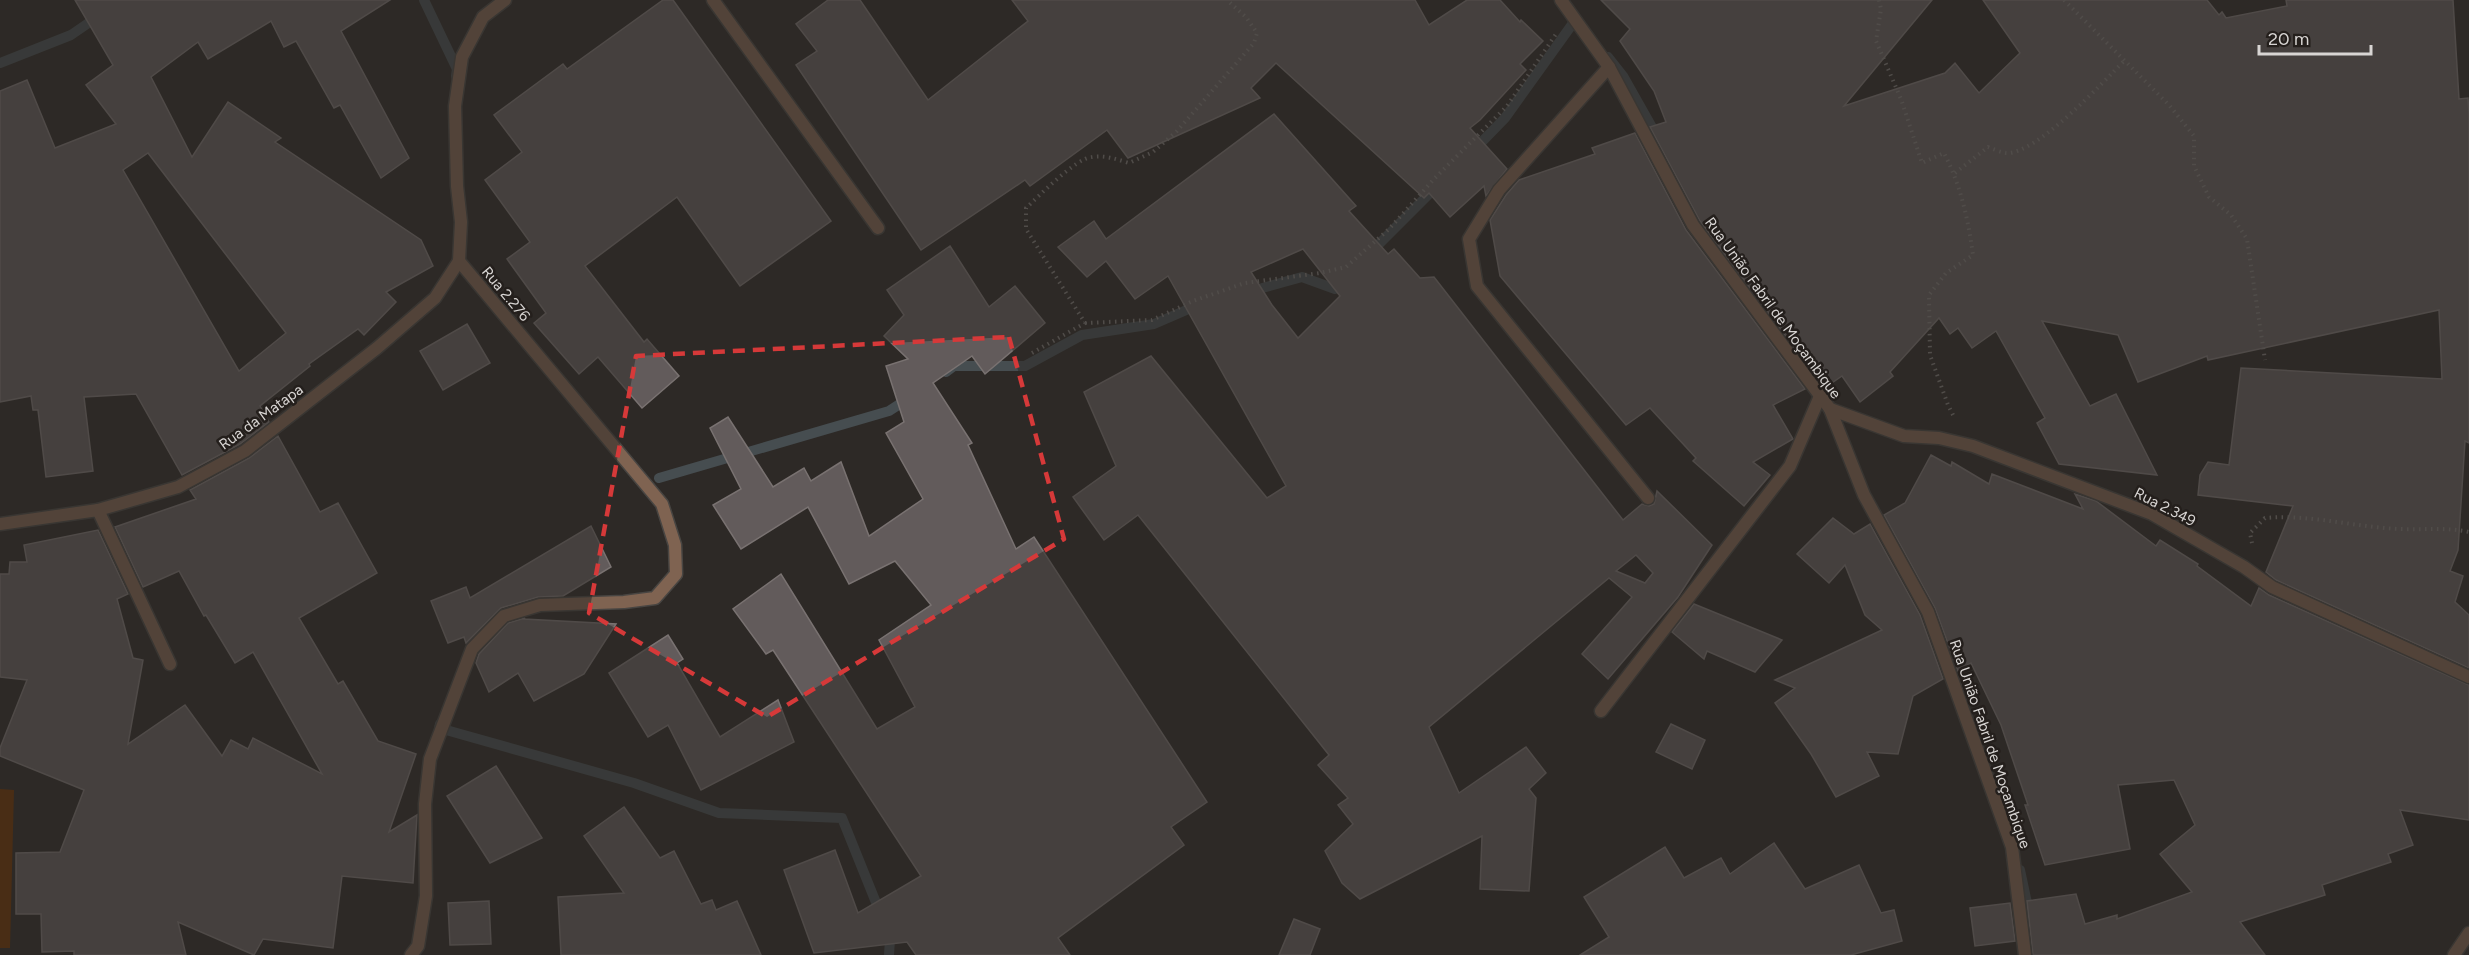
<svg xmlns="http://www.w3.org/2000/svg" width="2469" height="955" font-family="Figtree,sans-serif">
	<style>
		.green { fill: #6c3200 }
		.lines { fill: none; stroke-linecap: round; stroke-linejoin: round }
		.stream { stroke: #464d50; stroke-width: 10 }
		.building { fill: #625b5b; stroke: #797271; stroke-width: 1.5; fill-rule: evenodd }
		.lane-casing { stroke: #484542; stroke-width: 15 }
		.street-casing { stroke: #484542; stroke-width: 15 }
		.path { stroke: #7a7674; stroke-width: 4; stroke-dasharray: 1.5 4.5; stroke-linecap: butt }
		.lane { stroke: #7f6351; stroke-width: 12 }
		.street { stroke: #7f6351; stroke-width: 12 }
		.marked { fill: none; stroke: #d63939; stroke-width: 4.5; stroke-dasharray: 12 8; stroke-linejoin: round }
		.labels { text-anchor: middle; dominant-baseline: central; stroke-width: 5; stroke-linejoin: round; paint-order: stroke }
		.street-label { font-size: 15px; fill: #d8d5d3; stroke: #241f1c }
	</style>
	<rect width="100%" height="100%" fill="#2d2926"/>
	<path class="green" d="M0,789L14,790L10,948H0Z"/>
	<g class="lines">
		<g class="stream">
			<path d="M424,0L457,69L456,76"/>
			<path d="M1608,57L1623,76L1658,138"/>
			<path d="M0,63L71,35L122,0"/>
			<path d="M1472,152L1505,118L1576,19L1579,22"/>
			<path d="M1715,238L1737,276"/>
			<path d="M1370,253L1439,184"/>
			<path d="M1248,292L1302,277L1335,289L1344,279"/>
			<path d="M946,372L954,366H1025L1082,335L1154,324L1198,305"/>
			<path d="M659,478L889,411L909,398"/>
			<path d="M440,724L439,728L634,783L719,813L842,818L881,915"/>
			<path d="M2020,870L2031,922"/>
			<path d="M887,932L890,939L889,955"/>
		</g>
	</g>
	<g class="building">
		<path d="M75,0H390L341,31L409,158L381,178L340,105L334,108L296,41L284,47L271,21L208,59L198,42L151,77L192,157L228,102L281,138L275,142L421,240L433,266L386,292L396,302L364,335L358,329L309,364L310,366L260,406L269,422L240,444L182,475L136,394L84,397L93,471L46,477L38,410H33L31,396L0,402V91L27,80L55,148L116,124L86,85L113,65ZM148,153L286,333L239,371L123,170Z"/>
		<path d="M663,0H673L831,221L740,286L677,197L585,266L644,342L647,339L679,376L642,408L598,357L579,374L534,323L546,313L507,259L530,242L485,180L522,152L494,115L563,64L567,69Z"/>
		<path d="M828,0H860L928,100L1028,21L1012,0H1415L1429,25L1467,0H1500L1520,22L1521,20L1543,41L1520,64L1526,70L1480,120L1470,128L1507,169L1486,196L1484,186L1450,217L1429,193L1424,198L1276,63L1251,88L1260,98L1128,158L1107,130L1030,186L1025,180L921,250L796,65L817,51L796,24Z"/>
		<path d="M1601,0H1932L1844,106L1945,73L1955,63L1979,93L2020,53L1983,0H2207L2219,15L2222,12L2226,18L2287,6L2286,0H2453L2459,99L2468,98L2469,115V443L2465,441L2458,550L2450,571L2463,576L2455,602L2469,615V668L2276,580L2266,572L2293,506L2198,495L2200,475L2208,462L2229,465L2241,368L2442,379L2439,310L2208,360L2207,356L2138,382L2118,335L2042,321L2090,406L2116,394L2157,475L2059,464L2037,423L2045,418L1996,331L1972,348L1958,328L1950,334L1939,318L1890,372L1893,376L1860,402L1842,376L1826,387L1822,381L1820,382L1700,221L1650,127L1666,122L1654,91L1620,41L1630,29Z"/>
		<path d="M1274,114L1356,206L1349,211L1388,254L1394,249L1420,278L1434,277L1623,520L1642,504L1649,506L1654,504L1657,491L1712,545L1678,597L1608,679L1582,654L1632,597L1609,578L1429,727L1459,793L1526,747L1546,773L1529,789L1536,798L1529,891L1480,889L1482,836L1360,899L1342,883L1325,851L1353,824L1338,805L1348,798L1318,765L1329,755L1138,515L1104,540L1073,497L1116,466L1084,392L1151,356L1267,498L1286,486L1168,276L1135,299L1106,261L1087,277L1058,247L1094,221L1106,239ZM1303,249L1340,296L1298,338L1272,305L1251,272ZM1636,555L1653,573L1645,583L1616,571Z"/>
		<path d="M1635,133L1686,230L1805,389L1773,405L1793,439L1753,462L1770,475L1744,506L1693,461L1696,458L1650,408L1626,425L1500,276L1490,220L1506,195L1519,180L1595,154L1592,148Z"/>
		<path d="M950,246L989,307L1015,286L1045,323L985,374L972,356L933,383L972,443L968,445L1016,549L1034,537L1207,802L1171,827L1184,845L1058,938L1070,955H916L907,942L814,953L784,870L835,850L858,913L921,876L773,650L766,654L733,609L781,574L877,729L915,707L879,640L931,605L895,561L849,584L808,507L741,549L713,505L741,489L710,428L728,417L773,487L804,468L811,481L841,462L869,536L923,499L886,433L904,422L886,366L908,359L884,336L904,315L887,290Z"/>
		<path d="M467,324L490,363L443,390L420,351Z"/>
		<path d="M278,436L320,512L338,503L377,573L299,618L338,684L343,681L378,741L416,754L389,832L417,815L413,883L342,876L333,948L263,939L254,955L178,922L186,955H74V951L42,952L41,914H16V853L60,852L84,790L0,756V748L27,680L0,677V574H9L10,562H27L24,545L98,530L128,594L117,599L133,658L143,660L128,744L185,705L222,756L231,740L248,749L253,738L322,774L253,652L235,663L206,615L204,616L179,571L143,587L115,527L196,499L190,490L249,458Z"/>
		<path d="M1931,455L1951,466L1952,462L1989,484L1992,474L2083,509L2075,494L2096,501L2156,546L2160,540L2198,564L2197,566L2251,606L2259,588L2269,595L2469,685V820L2400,810L2413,845L2388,854L2391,862L2322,885L2325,895L2240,922L2265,955H2033L2027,901L2076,894L2085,924L2117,915V919L2192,892L2160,854L2195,825L2174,780L2118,785L2130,849L2045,865L2025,805H2028L2001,725L1971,663L1958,671L1935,608L1884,515L1905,503Z"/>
		<path d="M1833,518L1854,534L1870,524L1920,615L1943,679L1913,696L1898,754L1867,752L1879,776L1836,797L1811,754L1775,703L1795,688L1775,680L1882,630L1865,615L1845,565L1829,583L1797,554Z"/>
		<path d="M591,526L611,567L563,596L538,597L501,608L466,643L464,637L448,643L431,601L466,587L470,598Z"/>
		<path d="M1694,604L1782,640L1755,672L1707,651L1704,659L1672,632Z"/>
		<path d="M525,618L524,619L616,624L584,674L534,701L518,673L489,692L476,663L479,654L508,623Z"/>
		<path d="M668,635L683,659L677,663L720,737L778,700L794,742L701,790L668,725L648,737L609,673Z"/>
		<path d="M1671,724L1705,740L1692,769L1656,752Z"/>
		<path d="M496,766L542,838L490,863L447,796Z"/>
		<path d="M624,807L660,858L674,851L701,904L712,900L716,910L737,901L761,955H561L558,897L624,893L584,836Z"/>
		<path d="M1774,843L1805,889L1859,865L1881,913L1894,910L1902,941L1851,955H1580L1609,937L1584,897L1665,847L1684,878L1721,858L1730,874Z"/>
		<path d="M489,901L491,944L450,945L448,903Z"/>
		<path d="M2010,903L2015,941L1975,946L1970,908Z"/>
		<path d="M1294,919L1320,929L1310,955H1279Z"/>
	</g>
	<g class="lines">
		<g class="lane-casing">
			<g id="lane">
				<path d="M713,0L878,228"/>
				<path d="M1609,67L1499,190L1469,239L1477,286L1648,498"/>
			</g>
		</g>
		<g class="street-casing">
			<g id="street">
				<path d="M1561,0L1609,67L1693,225L1830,409L1864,495L1928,612L2012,847L2025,955"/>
				<path d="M1830,409L1904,436L1939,438L1973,446L2152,514L2244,567L2272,587L2469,677"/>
				<path d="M98,510L170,664"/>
				<path d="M0,524L98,510L178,487L245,451L377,348L435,298L459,261"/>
				<path d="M1601,711L1790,466L1820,396"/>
				<path d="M411,955L418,946L426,896L425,804L430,759L472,649L504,616L540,605L624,602L655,598L676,574L675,545L662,504L459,261L461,222L457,186L455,106L462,57L483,17L505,0"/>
				<path d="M2454,955L2469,933"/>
			</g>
		</g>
		<g class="path">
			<path d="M1879,0L1881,9L1876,41L1901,99L1922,163L1944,153C1961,186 1968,219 1973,255L1946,273L1929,295L1930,355L1948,405L1953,415"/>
			<path d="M2064,0L2169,105L2194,136V166L2209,197L2231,215L2247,239L2265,360"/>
			<path d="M1955,173L1988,147C1993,149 2000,152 2006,153C2036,155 2103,82 2125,60"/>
			<path d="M1085,323L1152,320L1193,301L1245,283L1320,273L1346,267L1389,229L1434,179L1507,106L1556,34"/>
			<path d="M1032,353L1085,323L1026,229V208C1039,196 1076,158 1092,157C1105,155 1116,159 1129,163L1153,152L1177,131L1254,43L1257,33L1246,17L1227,0"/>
			<path d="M2252,543L2250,533L2265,518C2310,514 2354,527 2399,529C2423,530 2446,527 2469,532"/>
		</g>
		<use href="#lane" class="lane"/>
		<use href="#street" class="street"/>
	</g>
	<path d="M0 0H2469V955H0ZM1009,337L1064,539L767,717L589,613L636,356Z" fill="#2d2926" fill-opacity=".55" fill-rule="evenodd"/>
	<path class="marked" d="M1009,337L1064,539L767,717L589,613L636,356Z"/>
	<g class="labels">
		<g class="street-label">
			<text transform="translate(506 294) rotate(50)">Rua 2.276</text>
			<text transform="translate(1773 308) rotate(54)">Rua União Fabril de Moçambique</text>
			<text transform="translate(261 417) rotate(-36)">Rua da Matapa</text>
			<text transform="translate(2165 507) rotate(27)">Rua 2.349</text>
			<text transform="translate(1990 744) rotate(71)">Rua União Fabril de Moçambique</text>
		</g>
	</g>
	<path d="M2259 45v9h112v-9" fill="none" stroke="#d8d5d3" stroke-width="3"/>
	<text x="2268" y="45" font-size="18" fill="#d8d5d3" stroke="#241f1c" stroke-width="4.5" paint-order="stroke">20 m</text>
</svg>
